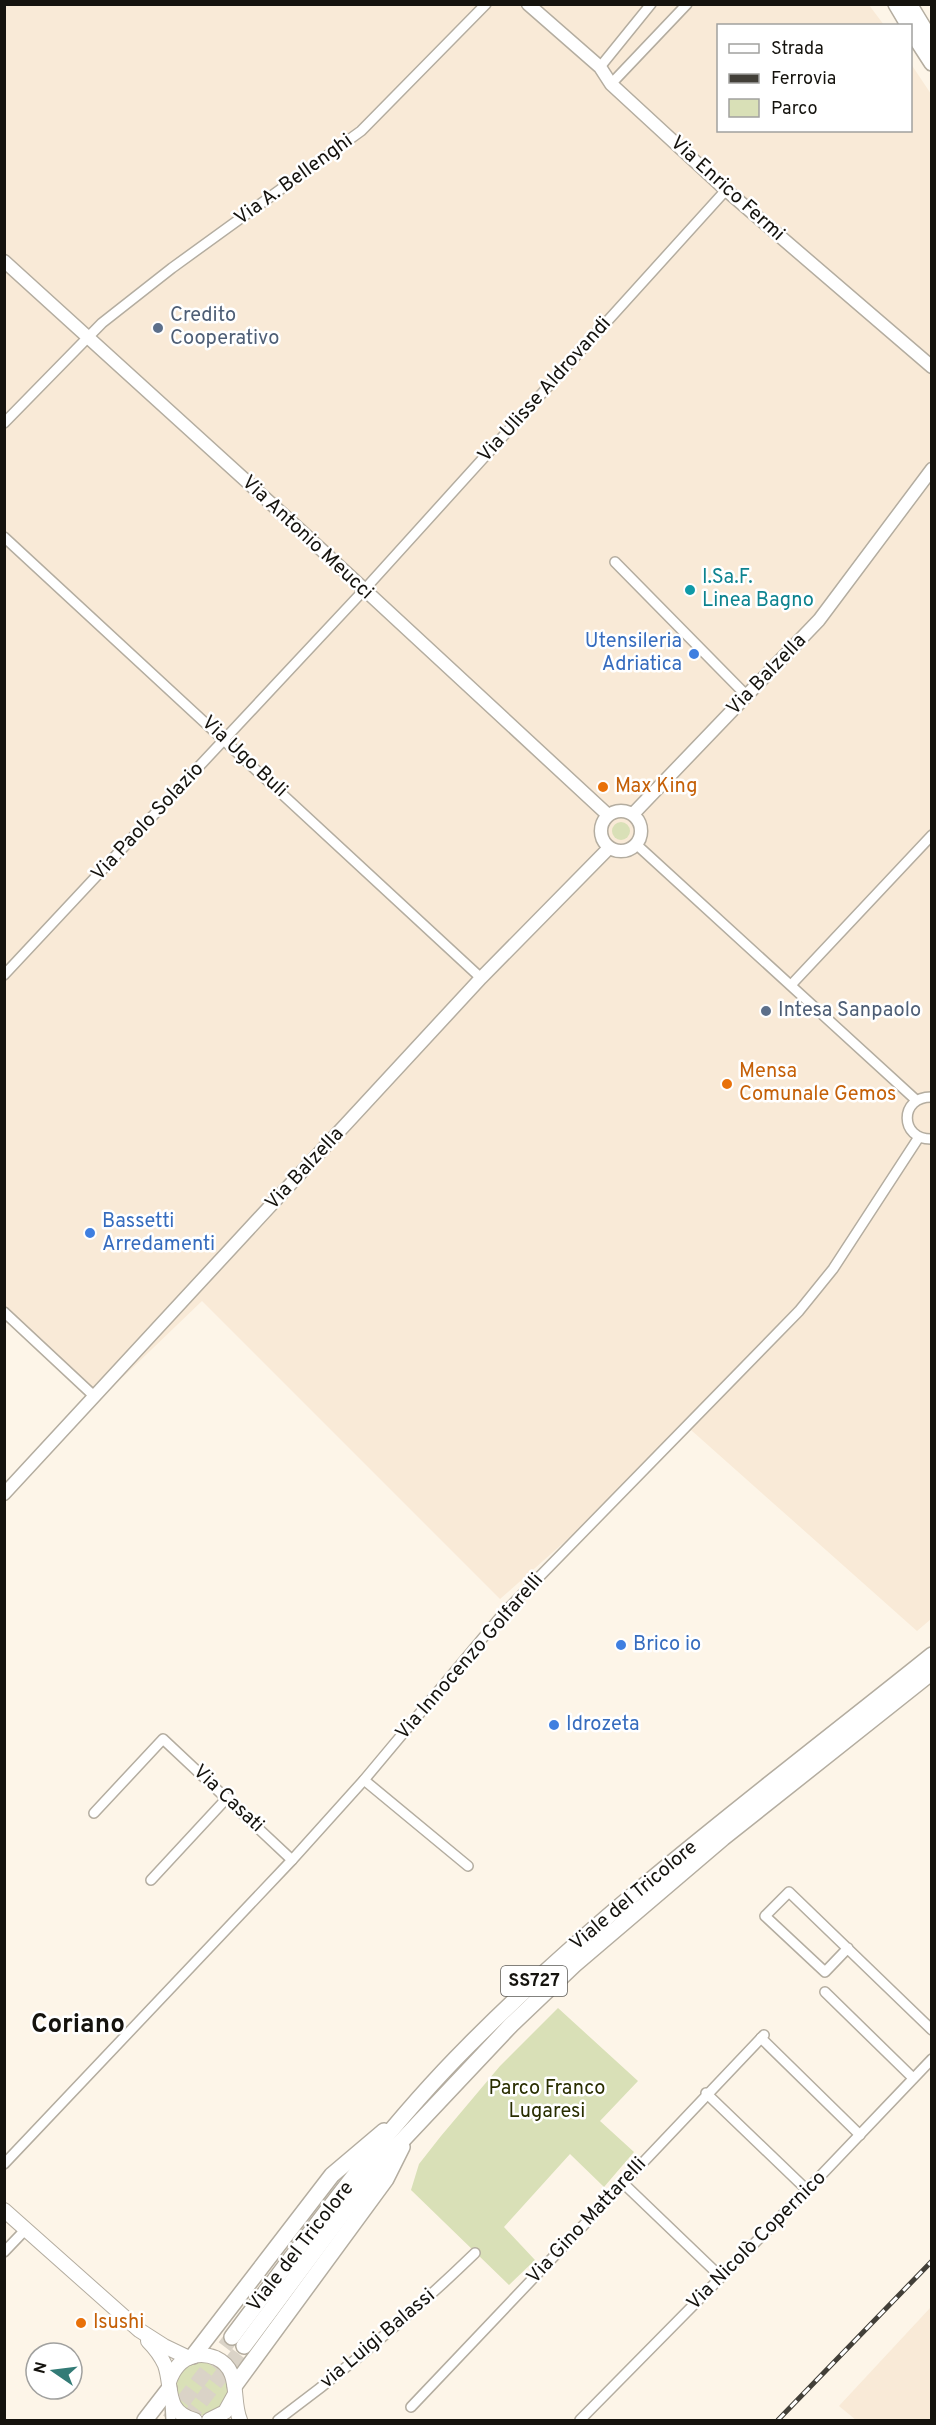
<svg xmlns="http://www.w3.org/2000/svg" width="936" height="2425" font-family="Overpass,sans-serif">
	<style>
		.industrial { fill: #f9ead7 }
		.green { fill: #d9e0b7 }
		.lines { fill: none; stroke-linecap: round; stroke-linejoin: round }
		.trunk-tunnel { stroke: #dad3c7; stroke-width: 15; stroke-dasharray: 15 8; stroke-linecap: butt }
		.minor-casing { stroke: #b4ada0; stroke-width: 12 }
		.tertiary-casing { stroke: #b4ada0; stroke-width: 15 }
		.secondary-casing { stroke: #b4ada0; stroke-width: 16 }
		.trunk-casing { stroke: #b4ada0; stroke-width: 18 }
		.minor { stroke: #fff; stroke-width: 9 }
		.tertiary { stroke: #fff; stroke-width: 12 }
		.secondary { stroke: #fff; stroke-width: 14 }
		.trunk { stroke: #fff; stroke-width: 15 }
		.rail-casing { stroke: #423f38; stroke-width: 5 }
		.rail { stroke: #fff; stroke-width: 3; stroke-dasharray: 9; stroke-linecap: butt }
		.service-dot { fill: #5c6f8a; stroke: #fff; stroke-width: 2 }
		.culture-dot { fill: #0f9aa8; stroke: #fff; stroke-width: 2 }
		.shop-dot { fill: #3f7fe0; stroke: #fff; stroke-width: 2 }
		.food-dot { fill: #e8710a; stroke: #fff; stroke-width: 2 }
		.labels { text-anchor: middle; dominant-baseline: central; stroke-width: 5; stroke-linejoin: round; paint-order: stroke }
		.shield { fill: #fff; stroke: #5b5a56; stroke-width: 1.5 }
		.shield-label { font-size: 18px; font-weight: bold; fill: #15130e }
		.street-label { font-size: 20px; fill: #15130e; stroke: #fff }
		.service-label { font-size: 20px; fill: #4e5e75; stroke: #fff; text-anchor: start }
		.culture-label { font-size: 20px; fill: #0d838f; stroke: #fff; text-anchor: start }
		.shop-label { font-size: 20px; fill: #366cbe; stroke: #fff; text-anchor: start }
		.food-label { font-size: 20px; fill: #c56008; stroke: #fff; text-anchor: start }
		.park-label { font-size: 20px; fill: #292e01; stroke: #fff }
		.district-label { font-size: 26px; font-weight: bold; fill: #15130e; stroke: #fff }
	</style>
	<rect width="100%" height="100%" fill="#fdf5e8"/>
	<g class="industrial">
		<path d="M5,5H869L884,25L718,26V130H910L911,64L931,94V1619L917,1631L691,1430L500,1599L202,1301L99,1400L5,1316Z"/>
		<path d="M931,2307V2420H856L839,2406Z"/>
	</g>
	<g class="green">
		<circle cx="621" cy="831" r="9"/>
		<path d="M558,2008L638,2081L600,2121L634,2152L604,2187L570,2154L504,2227L535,2260L509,2285L411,2190L419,2164L441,2136L500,2066Z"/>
		<circle cx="202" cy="2388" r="27"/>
	</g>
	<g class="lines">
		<g class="trunk-tunnel">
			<path d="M169,2420L232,2337"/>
			<path d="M187,2420L244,2346"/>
		</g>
		<g class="minor-casing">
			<g id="minor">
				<path d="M600,67L651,4"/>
				<path d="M611,84L687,4"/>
				<path d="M4,423L102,323L172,268L361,131L486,4"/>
				<path d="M4,537L481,978"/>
				<path d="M615,562L747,696"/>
				<path d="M637,845L916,1100"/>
				<path d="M4,975L364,590L726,190"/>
				<path d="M791,985L932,835"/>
				<path d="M932,1097C899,1096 899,1140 932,1139"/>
				<path d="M4,1312L94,1396"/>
				<path d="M364,1780L468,1866"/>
				<path d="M94,1813L163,1739L292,1860"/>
				<path d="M151,1880L227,1798"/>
				<path d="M848,1948L825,1972L765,1916L789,1892L932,2030"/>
				<path d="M825,1992L913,2078"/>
				<path d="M761,2038L860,2135"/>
				<path d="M706,2093L807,2190"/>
				<path d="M4,2164L292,1860L364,1780L502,1615L799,1311L833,1269L919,1137"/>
				<path d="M623,2183L721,2277"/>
				<path d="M4,2252L26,2229"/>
				<path d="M170,2401L171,2420"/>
				<path d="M411,2407L764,2035"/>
				<path d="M278,2420C347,2369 413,2313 475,2253"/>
				<path d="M580,2420L807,2190L932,2059"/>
			</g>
		</g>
		<g class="tertiary-casing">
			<g id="tertiary">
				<path d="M528,4L600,67L611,84L726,190L932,367"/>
				<path d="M4,261L299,529L608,815"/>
				<circle cx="621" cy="831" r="20"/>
				<path d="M633,814L819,620L932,469"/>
				<path d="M4,1494L481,978L609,848"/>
			</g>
		</g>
		<g class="secondary-casing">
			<g id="secondary">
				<path d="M4,2210L139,2330L164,2346L189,2358"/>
				<path d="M148,2341C155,2348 161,2356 165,2365C173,2388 164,2412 195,2420"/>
				<path d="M169,2382C173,2370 180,2360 193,2356C201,2354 209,2355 216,2358C242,2370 231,2399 240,2420"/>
				<path d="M209,2420L225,2412L235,2394"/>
			</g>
		</g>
		<g class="trunk-casing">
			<g id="trunk">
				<path d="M896,4L909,26"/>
				<path d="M909,4L932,42"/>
				<path d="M910,29L932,63"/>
				<path d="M232,2337C307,2238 380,2134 468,2046C611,1902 774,1782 932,1655"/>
				<path d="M244,2346L379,2165L511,2025L574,1965L723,1838L932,1672"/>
				<path d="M193,2356L332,2175L384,2131"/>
				<path d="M235,2385L386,2179L402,2147"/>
				<path d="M145,2420L169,2389"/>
			</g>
		</g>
		<use href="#minor" class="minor"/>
		<use href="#tertiary" class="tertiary"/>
		<use href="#secondary" class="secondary"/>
		<use href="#trunk" class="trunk"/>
		<g class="rail-casing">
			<path id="rail" d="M778,2420L932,2261"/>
		</g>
		<use href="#rail" class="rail"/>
	</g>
	<g class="service-dot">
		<circle cx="158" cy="328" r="6"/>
		<circle cx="766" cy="1011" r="6"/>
	</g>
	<circle class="culture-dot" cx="690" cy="590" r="6"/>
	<g class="shop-dot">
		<circle cx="694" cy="654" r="6"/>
		<circle cx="90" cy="1233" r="6"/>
		<circle cx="621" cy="1645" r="6"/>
		<circle cx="554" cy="1725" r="6"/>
	</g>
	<g class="food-dot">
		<circle cx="603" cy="787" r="6"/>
		<circle cx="727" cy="1084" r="6"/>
		<circle cx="81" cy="2323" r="6"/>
	</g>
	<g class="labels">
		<rect class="shield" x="501" y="1966" width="66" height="30" rx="4.5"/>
		<g class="shield-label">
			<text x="534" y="1981">SS727</text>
		</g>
		<g class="street-label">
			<text transform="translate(294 180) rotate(-36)">Via A. Bellenghi</text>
			<text transform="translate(727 189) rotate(42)">Via Enrico Fermi</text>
			<text transform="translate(545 390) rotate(-48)">Via Ulisse Aldrovandi</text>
			<text transform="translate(307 538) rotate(43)">Via Antonio Meucci</text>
			<text transform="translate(767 675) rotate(-46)">Via Balzella</text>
			<text transform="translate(244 757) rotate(43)">Via Ugo Buli</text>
			<text transform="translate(148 822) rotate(-47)">Via Paolo Solazio</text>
			<text transform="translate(305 1169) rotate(-47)">Via Balzella</text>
			<text transform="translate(470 1657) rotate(-49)">Via Innocenzo Golfarelli</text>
			<text transform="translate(228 1799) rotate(43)">Via Casati</text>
			<text transform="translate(634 1896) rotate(-40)">Viale del Tricolore</text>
			<text transform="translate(587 2221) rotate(-47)">Via Gino Mattarelli</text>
			<text transform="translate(757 2241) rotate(-45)">Via Nicolò Copernico</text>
			<text transform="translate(301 2247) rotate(-52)">Viale del Tricolore</text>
			<text transform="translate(378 2339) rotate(-40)">via Luigi Balassi</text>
		</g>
		<g class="service-label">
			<text x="170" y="316">Credito<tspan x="170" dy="23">Cooperativo</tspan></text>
			<text x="778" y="1011">Intesa Sanpaolo</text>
		</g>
		<g class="culture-label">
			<text x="702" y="578">I.Sa.F.<tspan x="702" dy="23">Linea Bagno</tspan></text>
		</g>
		<g class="shop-label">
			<text x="682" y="642" text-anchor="end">Utensileria<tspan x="682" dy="23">Adriatica</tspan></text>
			<text x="102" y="1222">Bassetti<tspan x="102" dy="23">Arredamenti</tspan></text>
			<text x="633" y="1645">Brico io</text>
			<text x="566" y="1725">Idrozeta</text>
		</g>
		<g class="food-label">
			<text x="615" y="787">Max King</text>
			<text x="739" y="1072">Mensa<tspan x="739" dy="23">Comunale Gemos</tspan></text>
			<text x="93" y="2323">Isushi</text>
		</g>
		<g class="park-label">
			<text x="547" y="2089">Parco Franco<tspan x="547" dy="23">Lugaresi</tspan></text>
		</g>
		<g class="district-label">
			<text x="78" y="2025">Coriano</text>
		</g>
	</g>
	<rect width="936" height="2425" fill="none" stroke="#15130e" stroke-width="12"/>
	<rect x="717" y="24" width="195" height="108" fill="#ffffff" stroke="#a1a19f" stroke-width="1.5"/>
	<rect x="729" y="44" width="30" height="9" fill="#ffffff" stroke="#a1a19f" stroke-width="1.5"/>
	<text x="771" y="54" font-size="18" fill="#15130e">Strada</text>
	<rect x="729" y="74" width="30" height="9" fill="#423f38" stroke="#a1a19f" stroke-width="1.5"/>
	<text x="771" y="84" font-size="18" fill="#15130e">Ferrovia</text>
	<rect x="729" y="99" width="30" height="18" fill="#d9e0b7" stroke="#a1a19f" stroke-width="1.5"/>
	<text x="771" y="114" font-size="18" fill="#15130e">Parco</text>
	<g transform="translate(54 2371) rotate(284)"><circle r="28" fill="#ffffff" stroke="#a1a19f" stroke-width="1.5"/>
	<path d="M0-4.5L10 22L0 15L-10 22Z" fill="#337b76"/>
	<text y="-9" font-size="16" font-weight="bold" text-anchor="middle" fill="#15130e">N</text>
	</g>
</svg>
